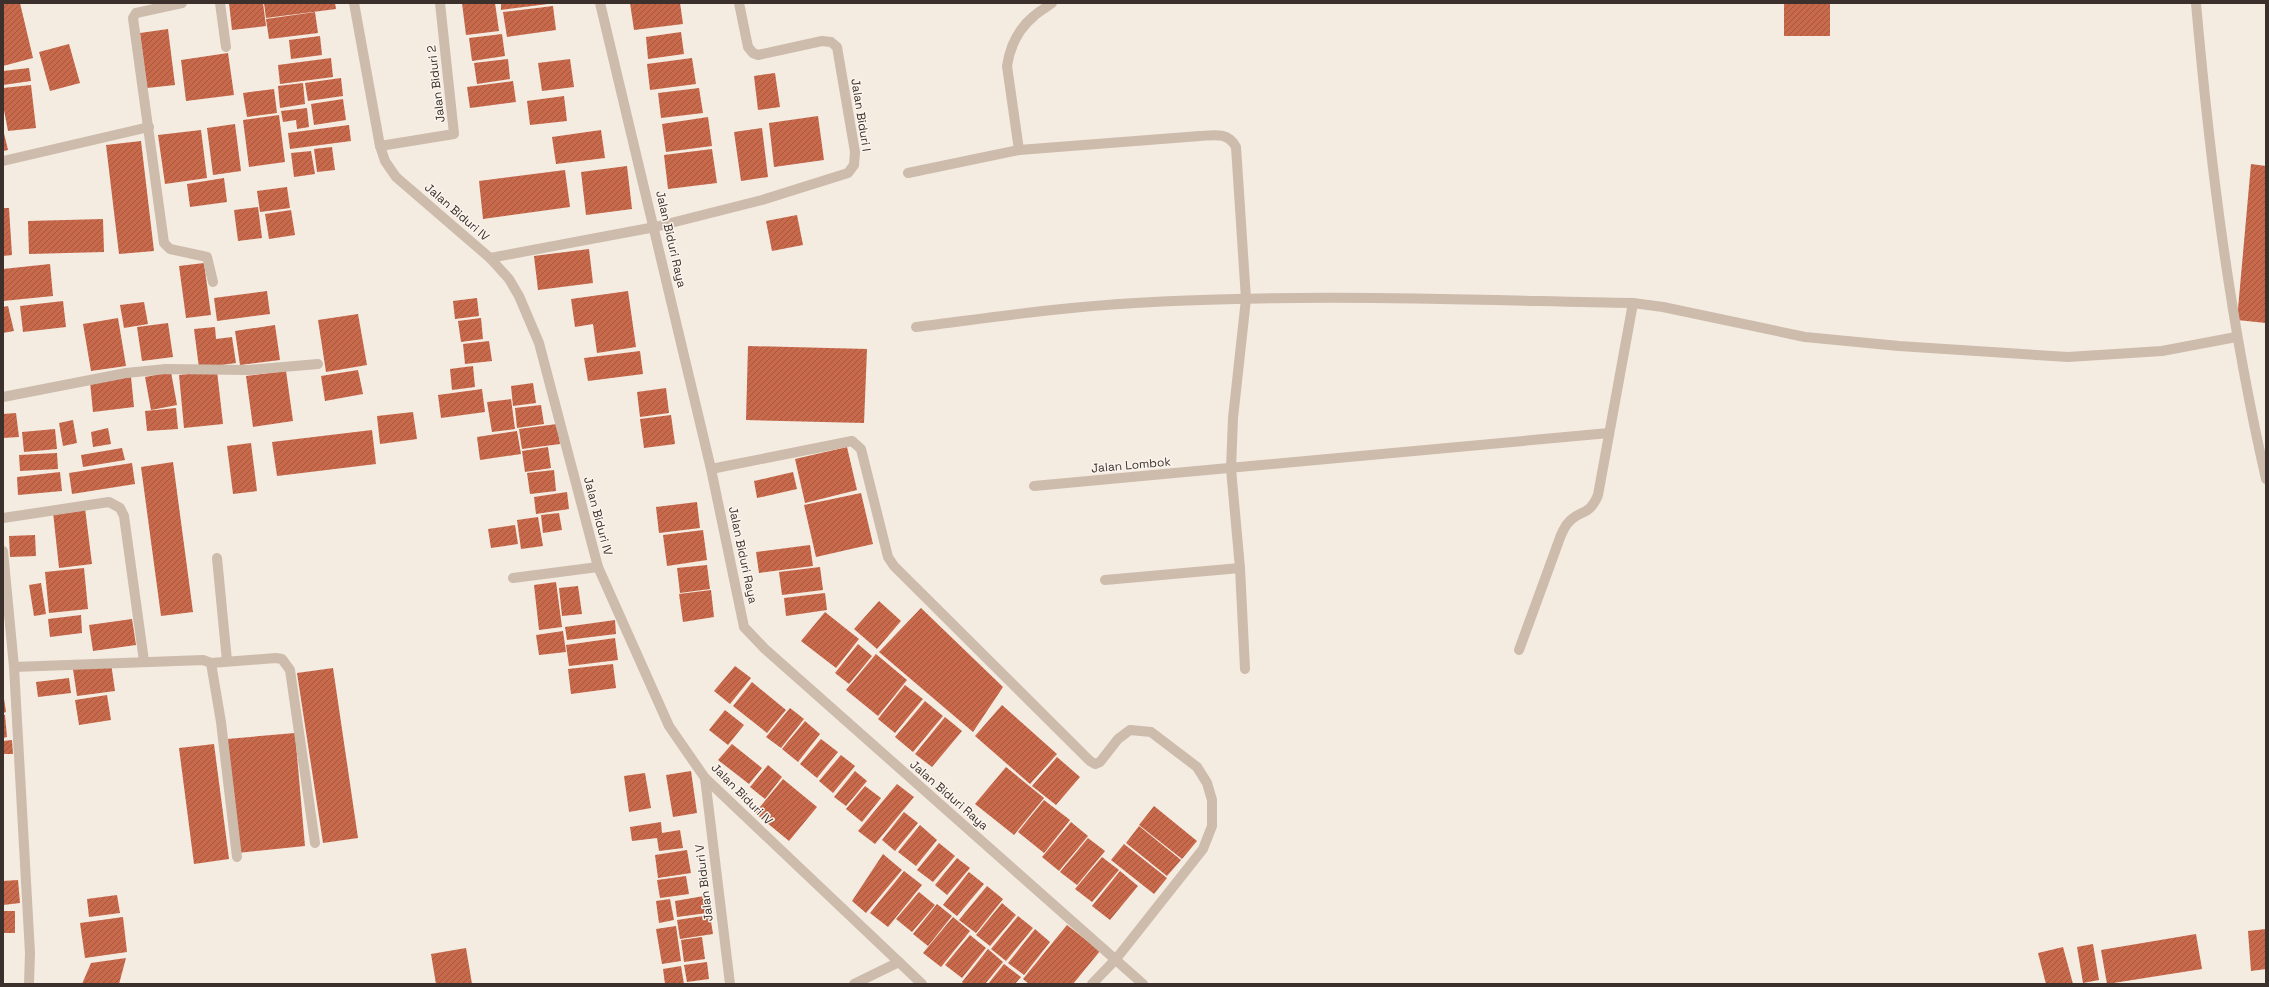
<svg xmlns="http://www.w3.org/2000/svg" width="2269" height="987" font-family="'Space Grotesk',sans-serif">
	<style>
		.building { fill: url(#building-hatch) }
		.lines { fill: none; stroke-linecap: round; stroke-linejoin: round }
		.minor { stroke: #cdbbac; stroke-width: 10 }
		.tertiary { stroke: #cdbbac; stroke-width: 10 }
		.labels { text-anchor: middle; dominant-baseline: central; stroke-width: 3; stroke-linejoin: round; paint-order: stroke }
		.street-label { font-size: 12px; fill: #3b302b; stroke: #fbf5ee }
	</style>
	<defs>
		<pattern id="building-hatch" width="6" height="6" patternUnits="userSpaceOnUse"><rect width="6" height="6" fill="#c8694b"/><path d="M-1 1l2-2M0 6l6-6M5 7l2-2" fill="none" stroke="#a4573f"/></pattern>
	</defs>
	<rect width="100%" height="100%" fill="#f4ebe1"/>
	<g class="building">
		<path d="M3,3H20L33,58L3,66Z"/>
		<path d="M229,3H263L266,26L232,30Z"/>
		<path d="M264,3H335L336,9L266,18Z"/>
		<path d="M462,3H495L499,31L466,35Z"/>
		<path d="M501,3H548V4L501,10Z"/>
		<path d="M630,3H680L683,24L634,30Z"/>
		<rect x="1784" y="3" width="46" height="33"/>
		<path d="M553,6L556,30L507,37L503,12Z"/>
		<path d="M315,12L318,33L269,39L266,19Z"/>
		<path d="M168,29L175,85L147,88L140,33Z"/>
		<path d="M681,32L684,54L648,59L646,37Z"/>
		<path d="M502,34L505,56L472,61L469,38Z"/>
		<path d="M320,36L322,55L291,59L289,40Z"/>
		<path d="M69,44L80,83L50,91L39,52Z"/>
		<path d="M228,53L234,95L186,101L181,60Z"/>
		<path d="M331,58L333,77L280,84L278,65Z"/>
		<path d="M692,58L696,84L650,90L647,64Z"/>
		<path d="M508,59L510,79L477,84L474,63Z"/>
		<path d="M570,59L574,87L542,91L538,63Z"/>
		<path d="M29,68L31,81L3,85V71Z"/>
		<path d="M775,73L780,107L758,110L754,76Z"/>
		<path d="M341,78L343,96L308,101L305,83Z"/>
		<path d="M513,81L516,102L470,108L467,87Z"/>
		<path d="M303,83L305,104L280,108L278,86Z"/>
		<path d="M31,85L36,128L8,131L3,105V88Z"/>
		<path d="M699,88L703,113L661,118L658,93Z"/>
		<path d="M274,89L277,113L247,117L243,93Z"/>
		<path d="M564,96L567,121L530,125L527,101Z"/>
		<path d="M343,99L346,120L314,125L311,104Z"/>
		<path d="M307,108L309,127L297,129L296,120L283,122L281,111Z"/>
		<path d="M279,115L285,162L249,167L243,120Z"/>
		<path d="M818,116L824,160L774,167L769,123Z"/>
		<path d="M708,117L712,146L666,152L662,124Z"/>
		<path d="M235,124L241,171L213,175L207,128Z"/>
		<path d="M349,125L351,141L290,149L288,133Z"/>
		<path d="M762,128L768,177L741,181L734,132Z"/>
		<path d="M3,129L8,150L3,151Z"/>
		<path d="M201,130L207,178L165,184L158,135Z"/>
		<path d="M601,130L605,158L556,164L552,137Z"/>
		<path d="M141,141L154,251L119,254L106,145Z"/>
		<path d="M332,147L335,170L317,172L314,149Z"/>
		<path d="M712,149L717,183L668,189L664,155Z"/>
		<path d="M311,151L315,174L294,177L291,153Z"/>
		<path d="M2251,164L2266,166V323L2237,320Z"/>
		<path d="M627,166L632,209L586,215L581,172Z"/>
		<path d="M565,170L570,207L483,219L479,181Z"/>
		<path d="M224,178L227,202L190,207L187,184Z"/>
		<path d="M287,187L290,208L260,212L257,191Z"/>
		<path d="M258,207L262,238L238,241L234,210Z"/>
		<path d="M3,208H9L12,255L3,256Z"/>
		<path d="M291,210L295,235L269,239L265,214Z"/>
		<path d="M797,215L803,245L772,251L766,221Z"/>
		<path d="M103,219L104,252L29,254L28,221Z"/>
		<path d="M589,249L593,283L538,290L534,256Z"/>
		<path d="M204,263L211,315L186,318L179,266Z"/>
		<path d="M50,264L53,296L3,301V269Z"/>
		<path d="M267,291L270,314L217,321L214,298Z"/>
		<path d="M628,291L636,347L597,353L593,324L575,327L571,299Z"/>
		<path d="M477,298L479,316L455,319L453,301Z"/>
		<path d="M63,301L66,327L23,332L20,306Z"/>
		<path d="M144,302L148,324L124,328L120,305Z"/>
		<path d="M8,306L14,331L3,333V307Z"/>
		<path d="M358,314L367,365L326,372L318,320Z"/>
		<path d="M118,318L126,366L91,371L83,324Z"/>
		<path d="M481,318L483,339L461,342L458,321Z"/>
		<path d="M168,323L173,357L142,361L137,327Z"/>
		<path d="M275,325L280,360L240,365L235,331Z"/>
		<path d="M215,327L216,339L232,337L236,363L199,368L194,329Z"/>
		<path d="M489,341L492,361L465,364L463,344Z"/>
		<path d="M748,346L867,349L864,423L746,420Z"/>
		<path d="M640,351L643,374L588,381L584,358Z"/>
		<path d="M473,366L475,387L452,390L450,369Z"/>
		<path d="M358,370L363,394L325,401L321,376Z"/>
		<path d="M217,371L223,424L184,428L179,375Z"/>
		<path d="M286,371L293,421L253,427L246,376Z"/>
		<path d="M171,372L177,405L151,410L145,377Z"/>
		<path d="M131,377L134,407L93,412L90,382Z"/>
		<path d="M533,383L536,403L513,406L511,386Z"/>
		<path d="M666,388L669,413L640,417L637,392Z"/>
		<path d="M482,389L485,412L441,418L438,395Z"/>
		<path d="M511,399L515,429L492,432L487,402Z"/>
		<path d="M541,405L544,424L517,428L515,408Z"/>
		<path d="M176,408L178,429L147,431L145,411Z"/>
		<path d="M413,412L417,439L380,444L377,416Z"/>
		<path d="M16,413L19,437L3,438V414Z"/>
		<path d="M671,415L675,444L644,448L640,419Z"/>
		<path d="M73,420L77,443L63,446L59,423Z"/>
		<path d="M557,424L560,444L522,449L519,429Z"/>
		<path d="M108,428L111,444L93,447L91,432Z"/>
		<path d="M55,429L57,449L24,452L22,432Z"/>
		<path d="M372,430L376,464L277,476L272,442Z"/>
		<path d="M517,431L521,454L480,460L477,437Z"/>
		<path d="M251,443L257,491L233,494L227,446Z"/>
		<path d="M548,447L551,468L525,472L522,451Z"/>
		<path d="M847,447L857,490L805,503L795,459Z"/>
		<path d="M122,448L125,460L83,467L81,455Z"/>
		<path d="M57,453L58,469L20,471L19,455Z"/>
		<path d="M173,462L193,612L161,616L141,467Z"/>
		<path d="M132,463L135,484L72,494L69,473Z"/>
		<path d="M554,470L556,491L530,494L527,473Z"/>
		<path d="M60,472L62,491L18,495L17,477Z"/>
		<path d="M793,472L797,489L757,498L754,481Z"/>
		<path d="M567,492L569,509L536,514L534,497Z"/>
		<path d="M861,493L873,544L816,557L804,505Z"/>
		<path d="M697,502L700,528L659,533L656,507Z"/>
		<path d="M85,508L92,564L59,568L53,512Z"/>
		<path d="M559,513L562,530L543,533L541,515Z"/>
		<path d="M538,517L543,546L521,549L517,520Z"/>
		<path d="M515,525L518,544L491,548L488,529Z"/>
		<path d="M703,530L707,560L667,566L663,535Z"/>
		<path d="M35,535L36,556L10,557L9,536Z"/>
		<path d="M810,545L813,566L759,573L756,552Z"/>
		<path d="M707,565L710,589L680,593L677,568Z"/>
		<path d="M820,567L823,590L782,595L779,572Z"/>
		<path d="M84,568L88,609L49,613L45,572Z"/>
		<path d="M556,582L562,627L539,630L534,585Z"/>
		<path d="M41,583L46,614L34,616L29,585Z"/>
		<path d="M578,586L582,614L562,616L559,588Z"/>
		<path d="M711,590L714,617L683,622L679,594Z"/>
		<path d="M825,593L827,610L786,616L784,598Z"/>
		<path d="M879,601L901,621L877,649L854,629Z"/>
		<path d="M921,608L1003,687L973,732L879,652Z"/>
		<path d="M825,612L859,639L836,668L801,641Z"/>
		<path d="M81,615L82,633L50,637L48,619Z"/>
		<path d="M132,619L136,645L93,651L89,625Z"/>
		<path d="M615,620L616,634L567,640L565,627Z"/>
		<path d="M563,631L566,652L539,655L536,635Z"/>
		<path d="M615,638L618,660L569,666L566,645Z"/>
		<path d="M858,644L872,656L849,684L835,673Z"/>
		<path d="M876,654L907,680L878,716L846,690Z"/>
		<path d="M111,663L115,691L77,696L73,669Z"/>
		<path d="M613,664L616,688L571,694L568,669Z"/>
		<path d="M735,666L751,678L730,704L714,691Z"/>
		<path d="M333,668L358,838L323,843L297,673Z"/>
		<path d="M69,678L71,693L38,697L36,682Z"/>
		<path d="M752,682L786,710L767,733L733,706Z"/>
		<path d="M905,685L923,699L895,733L878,719Z"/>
		<path d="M3,692L6,712L3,713Z"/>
		<path d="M107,695L111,720L79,725L75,700Z"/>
		<path d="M925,701L943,716L913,752L895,737Z"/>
		<path d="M1002,705L1057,754L1030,784L975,736Z"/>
		<path d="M790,708L804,719L781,748L766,737Z"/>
		<path d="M725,710L744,725L728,745L709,730Z"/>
		<path d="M3,715H5L7,737L3,738Z"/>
		<path d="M945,717L962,731L932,767L915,754Z"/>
		<path d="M805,721L820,734L798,762L782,749Z"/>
		<path d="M295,733L305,846L238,853L227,739Z"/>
		<path d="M821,739L838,752L817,778L800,764Z"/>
		<path d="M12,740L13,754H3V741Z"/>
		<path d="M214,744L229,859L194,864L179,748Z"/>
		<path d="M732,744L762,768L749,784L718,760Z"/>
		<path d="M841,755L855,766L833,793L819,781Z"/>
		<path d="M1057,757L1080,777L1056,805L1032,786Z"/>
		<path d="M768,765L782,777L765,799L750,787Z"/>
		<path d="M1006,767L1044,798L1014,835L975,804Z"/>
		<path d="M691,771L697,813L673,817L666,775Z"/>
		<path d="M855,771L867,781L846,806L834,797Z"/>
		<path d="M645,773L651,808L629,812L624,776Z"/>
		<path d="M783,779L817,807L789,841L755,813Z"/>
		<path d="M897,784L914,797L875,844L858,831Z"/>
		<path d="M865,786L881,798L862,822L846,809Z"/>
		<path d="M1044,800L1070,820L1044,853L1018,832Z"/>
		<path d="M1154,806L1197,841L1182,859L1139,825Z"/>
		<path d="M904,812L918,823L895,851L882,840Z"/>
		<path d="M661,822L662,833L680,830L683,848L659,851L657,838L632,841L630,827Z"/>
		<path d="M1071,822L1088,836L1059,871L1042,857Z"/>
		<path d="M920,825L937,840L916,866L898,852Z"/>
		<path d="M1139,826L1181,860L1167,876L1126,843Z"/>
		<path d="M1088,838L1105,851L1077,885L1060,872Z"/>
		<path d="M939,843L955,856L933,882L917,870Z"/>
		<path d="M1124,844L1167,878L1154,894L1111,860Z"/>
		<path d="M687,850L691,873L658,878L655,855Z"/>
		<path d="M883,854L902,870L866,913L852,901Z"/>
		<path d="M1102,857L1119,870L1092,902L1075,889Z"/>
		<path d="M957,858L970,868L947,895L935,885Z"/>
		<path d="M904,871L922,885L888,927L870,913Z"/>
		<path d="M1120,871L1138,886L1110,920L1092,906Z"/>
		<path d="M969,872L984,884L957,916L943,905Z"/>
		<path d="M686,876L689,894L660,898L657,880Z"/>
		<path d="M18,880L20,903L3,905V881Z"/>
		<path d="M987,886L1003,899L976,933L959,920Z"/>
		<path d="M919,892L935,905L912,932L896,919Z"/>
		<path d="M117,895L120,913L89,917L87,899Z"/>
		<path d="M704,896L707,913L677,917L675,901Z"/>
		<path d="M670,899L674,920L659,923L656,901Z"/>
		<path d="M1002,903L1016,915L990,946L976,935Z"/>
		<path d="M937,904L952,916L928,946L913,934Z"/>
		<rect x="3" y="911" width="12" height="22"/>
		<path d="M710,915L713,934L680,939L677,920Z"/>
		<path d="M1018,916L1033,928L1006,961L991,949Z"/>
		<path d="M123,917L127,952L85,958L80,923Z"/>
		<path d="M953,917L970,931L941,967L923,953Z"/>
		<path d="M1067,925L1100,951L1073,984H1029L1023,979Z"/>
		<path d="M676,926L681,961L662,964L656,929Z"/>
		<path d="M1035,929L1050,942L1024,975L1008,963Z"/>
		<path d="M2266,929V969L2251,971L2248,931Z"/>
		<path d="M2196,934L2202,969L2107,984L2101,950Z"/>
		<path d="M970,935L986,948L962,978L945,965Z"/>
		<path d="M702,937L705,959L684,962L681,940Z"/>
		<path d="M2093,944L2099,980L2083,983L2077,947Z"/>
		<path d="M2063,947L2073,984H2046L2038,953Z"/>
		<path d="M466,948L472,984H436L431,954Z"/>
		<path d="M988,949L1003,962L985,984H964L962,982Z"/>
		<path d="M126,958L119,984H82L91,963Z"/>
		<path d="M707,962L709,979L687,982L684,965Z"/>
		<path d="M1004,964L1021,977L1015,984H988Z"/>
		<path d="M681,966L684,984H665L663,969Z"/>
	</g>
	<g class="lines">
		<g class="minor">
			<path d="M182,3L136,13L133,18L164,243L170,249L207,257L213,282"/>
			<path d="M220,3L226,47"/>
			<path d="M354,3L380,146L385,161L396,177L490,258L509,279L519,296L539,343L598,567L669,726L705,778L922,984"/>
			<path d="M600,3L711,469L744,627L765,649L1143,984"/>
			<path d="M380,146L454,134L440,3"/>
			<path d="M1019,150L1007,66C1010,46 1018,29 1034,16C1039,11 1046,8 1052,3"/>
			<path d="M3,161L149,127"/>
			<path d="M908,173L1019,150L1200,136C1215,135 1228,132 1236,147L1246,299L1233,418L1231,469L1240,568L1245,669"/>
			<path d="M490,258L655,227L762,200L848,173L854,165L855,152L837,47L831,42L822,41L758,55L753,53L748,47L739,3"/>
			<path d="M916,327C989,318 1062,307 1135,303C1301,293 1467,300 1633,303L1663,307L1805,337L1899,346L2068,357L2162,351L2236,337"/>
			<path d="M3,397L126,373L166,369L249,370L318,364"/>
			<path d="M711,469L852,441L861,449L888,557L894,566L1090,761L1095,764L1100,762L1118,739L1130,730L1151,732L1197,767L1207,783L1212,800V826L1203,849L1116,959L1092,984"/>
			<path d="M1034,486L1609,433"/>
			<path d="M3,518L109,502L120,508L124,516L144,661"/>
			<path d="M3,551L14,667L30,953L29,984"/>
			<path d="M217,558L227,661"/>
			<path d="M513,578L598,567"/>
			<path d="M1105,580L1240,568"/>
			<path d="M1519,650L1561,535C1563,531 1565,526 1568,523C1580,509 1589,517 1598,495L1633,303"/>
			<path d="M211,663L276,658L282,659L290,670L315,843"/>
			<path d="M14,667L203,660L211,663L221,722L237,857"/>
			<path d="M705,778L730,984"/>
			<path d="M854,984L899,962"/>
		</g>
		<path class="tertiary" d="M2196,3C2210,163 2230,322 2266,479"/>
	</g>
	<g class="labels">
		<g class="street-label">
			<text transform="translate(436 84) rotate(-97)">Jalan Biduri 2</text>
			<text transform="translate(861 115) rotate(81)">Jalan Biduri I</text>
			<text transform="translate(457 212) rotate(41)">Jalan Biduri IV</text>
			<text transform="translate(671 239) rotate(77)">Jalan Biduri Raya</text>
			<text transform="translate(1131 465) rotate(-5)">Jalan Lombok</text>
			<text transform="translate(598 516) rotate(75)">Jalan Biduri IV</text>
			<text transform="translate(743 555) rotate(78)">Jalan Biduri Raya</text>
			<text transform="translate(742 794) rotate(45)">Jalan Biduri IV</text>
			<text transform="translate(949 795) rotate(41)">Jalan Biduri Raya</text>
			<text transform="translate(704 883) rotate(-97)">Jalan Biduri V</text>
		</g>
	</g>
	<rect width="2269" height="987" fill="none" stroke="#3b302b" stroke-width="8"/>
</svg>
